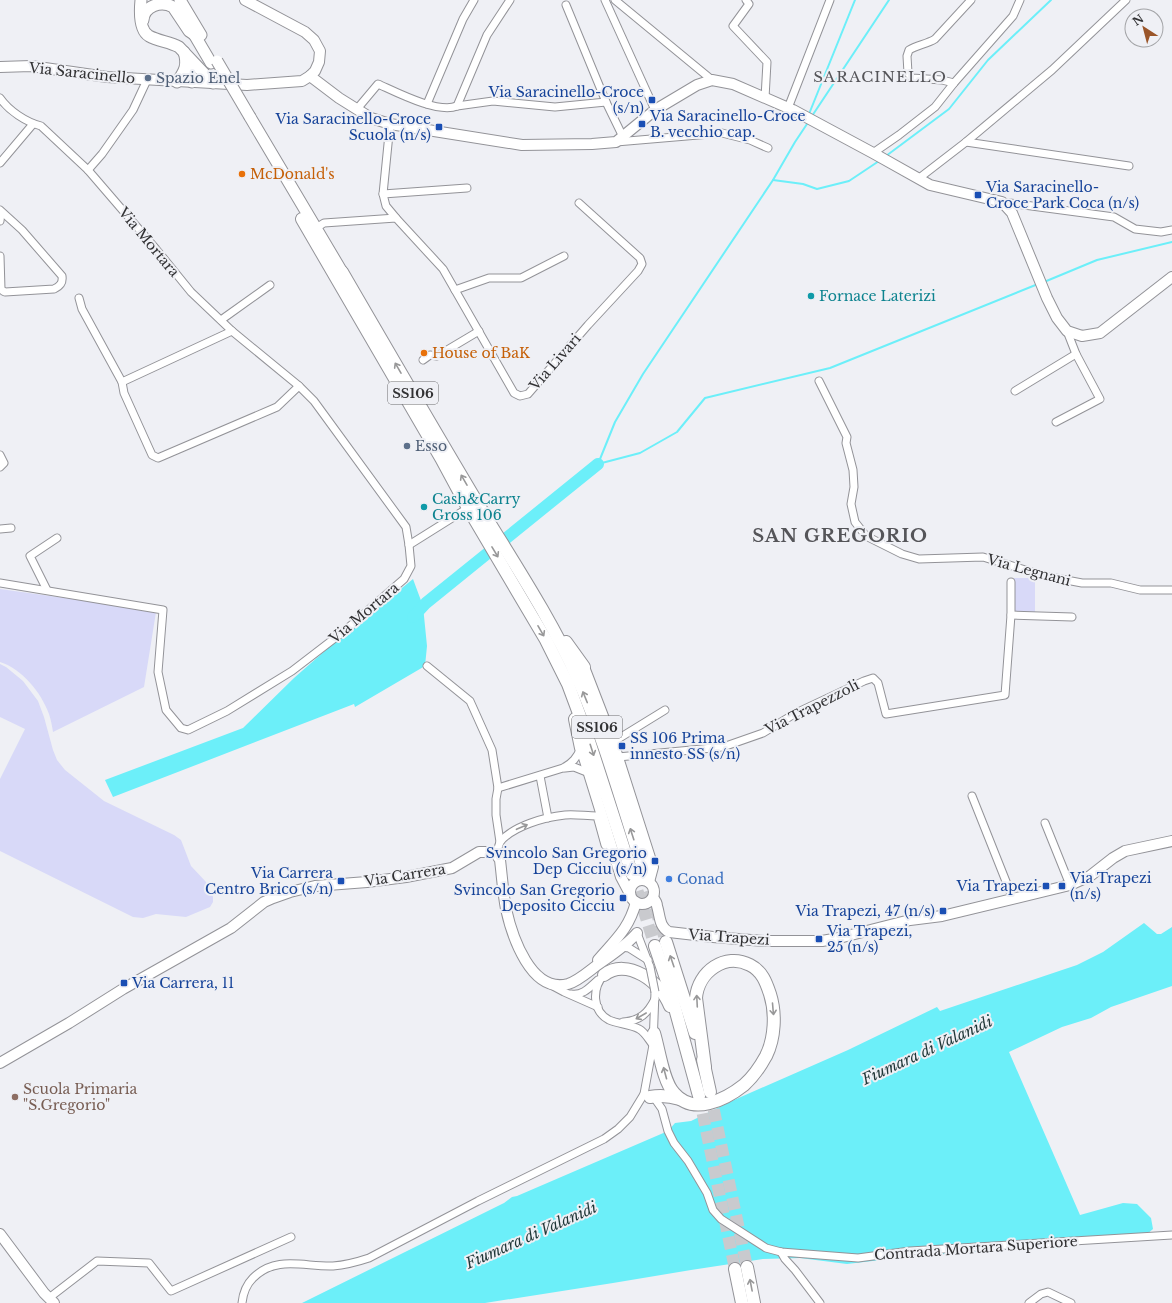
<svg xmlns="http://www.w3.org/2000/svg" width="1172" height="1303" font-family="'Libre Baskerville',serif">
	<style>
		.green { fill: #d8d9f8 }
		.water { fill: #6ceff9 }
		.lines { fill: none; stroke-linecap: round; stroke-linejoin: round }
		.stream { stroke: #6ceff9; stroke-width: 2 }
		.river { stroke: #6ceff9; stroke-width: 12 }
		.highway-tunnel { stroke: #c9cace; stroke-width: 12; stroke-dasharray: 12 6; stroke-linecap: butt }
		.street-casing { stroke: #939398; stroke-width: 9 }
		.secondary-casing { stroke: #939398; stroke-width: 12 }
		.primary-casing { stroke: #939398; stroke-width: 13 }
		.highway-casing { stroke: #939398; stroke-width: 14 }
		.street { stroke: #fff; stroke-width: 7 }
		.secondary { stroke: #fff; stroke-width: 10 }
		.primary { stroke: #fff; stroke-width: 11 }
		.highway { stroke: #fff; stroke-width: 12 }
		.street-bridge-casing { stroke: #939398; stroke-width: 9; stroke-linecap: butt }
		.primary-bridge-casing { stroke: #939398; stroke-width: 13; stroke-linecap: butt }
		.street-bridge { stroke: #fff; stroke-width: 7 }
		.primary-bridge { stroke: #fff; stroke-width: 11 }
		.oneway { stroke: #989899 }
		.service-dot { fill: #5c6f8a; stroke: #eff0f5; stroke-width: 1.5 }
		.transit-dot { fill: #1a4fb4; stroke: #eff0f5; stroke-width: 1.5 }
		.food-dot { fill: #e8710a; stroke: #eff0f5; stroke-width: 1.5 }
		.culture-dot { fill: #0f9aa8; stroke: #eff0f5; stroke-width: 1.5 }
		.shop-dot { fill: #3f7fe0; stroke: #eff0f5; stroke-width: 1.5 }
		.education-dot { fill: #8d6e63; stroke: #eff0f5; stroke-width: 1.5 }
		.labels { text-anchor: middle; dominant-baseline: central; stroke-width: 4; stroke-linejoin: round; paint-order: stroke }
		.shield { fill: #eff0f5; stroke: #6a6a6d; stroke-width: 1 }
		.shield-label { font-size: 13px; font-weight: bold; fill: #313133 }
		.street-label { font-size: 14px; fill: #313133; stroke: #eff0f5 }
		.service-label { font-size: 14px; fill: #4e5e75; stroke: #eff0f5; text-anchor: start }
		.transit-label { font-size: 14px; fill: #164399; stroke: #eff0f5; text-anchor: end }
		.food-label { font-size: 14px; fill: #c56008; stroke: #eff0f5; text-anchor: start }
		.culture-label { font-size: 14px; fill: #0d838f; stroke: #eff0f5; text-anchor: start }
		.shop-label { font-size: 14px; fill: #366cbe; stroke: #eff0f5; text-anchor: start }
		.education-label { font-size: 14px; fill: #785e54; stroke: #eff0f5; text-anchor: start }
		.neighbourhood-label { font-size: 15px; letter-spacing: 1px; fill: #555559; stroke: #eff0f5 }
		.water-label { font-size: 15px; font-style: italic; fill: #1f3637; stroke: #eff0f5 }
		.district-label { font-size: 18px; font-weight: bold; letter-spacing: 1px; fill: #555559; stroke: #eff0f5 }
	</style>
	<rect width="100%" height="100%" fill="#eff0f5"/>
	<g class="green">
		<path d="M1014,578H1035V612L1014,611Z"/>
		<path d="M0,589L79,600L156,612L144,687L53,732C52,726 51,720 49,714C41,692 22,669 0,662Z"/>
		<path d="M0,664L6,667L23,681L38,701L44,717L53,750L57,760L65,770L104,801L174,835L181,840L191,866L206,882L213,897V902L210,907L186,917L156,914L143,918L133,917L0,851V779L25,729L0,717Z"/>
	</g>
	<g class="water">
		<path d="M413,579L423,606L427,646L425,666L355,707L354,704L113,797L105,780L243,728L294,678L327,649Z"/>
		<path d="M1144,923L1157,934H1161L1172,927V986L1111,1007L1091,1018L1062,1027L1009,1052L1080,1215L1123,1203L1137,1204L1151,1218L1153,1229L1146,1235L1097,1239L1083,1244L1056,1249L1047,1245L957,1254L905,1255L881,1260L847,1264L800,1258L763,1259L691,1270L613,1283L485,1303H302L504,1203L512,1197L517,1196L668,1131L675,1123L691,1121L734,1100L848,1050L937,1007L940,1011L1077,965L1103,952Z"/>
	</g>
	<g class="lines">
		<g class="stream">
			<path d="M809,114L855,0"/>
			<path d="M812,116L889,0"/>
			<path d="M886,156L949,109L988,60L1051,0"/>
			<path d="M773,180L803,184L817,189L849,181L879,161"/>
			<path d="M1044,282L1097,260L1172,242"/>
			<path d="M598,464L640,453L677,432L705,398L830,368L1038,284"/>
			<path d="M598,464L615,422L643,374L773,180L795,142L809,121"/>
		</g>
		<path class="river" d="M413,617L426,603L598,464"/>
		<g class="highway-tunnel">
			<path d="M644,873L666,942"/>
			<path d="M632,874L655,946"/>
			<path d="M710,1092L747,1267"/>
			<path d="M699,1096L735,1269"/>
		</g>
		<g class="street-casing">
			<g id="street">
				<path d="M605,0L655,110"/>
				<path d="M615,0L712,80"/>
				<path d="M746,0L749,4L733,26L767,62L765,98"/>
				<path d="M566,5L606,102L623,137"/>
				<path d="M954,83L942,80L912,78L908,73L907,56L909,50C917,45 927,44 935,39L971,0"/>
				<path d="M0,98C9,111 26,122 41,126L88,170L156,249L191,292L232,331L299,386L314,401L406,527L409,545L411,566L404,579L348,628L292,671L227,711L188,730L181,728L166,710L158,672L163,610L0,583"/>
				<path d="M427,104L463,19L474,0"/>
				<path d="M457,106L487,35L510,0"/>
				<path d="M788,108L830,0"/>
				<path d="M357,109L378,84C396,92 438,114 457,106L493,101L555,107L606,102"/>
				<path d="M616,142L722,133L750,140L768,148"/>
				<path d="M966,142L1129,166"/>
				<path d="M873,153L899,135L935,107L954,83L1013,16L1020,0"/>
				<path d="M0,163L33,124"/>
				<path d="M88,170L102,154L133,110L147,80"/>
				<path d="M918,179L966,142L1052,70L1126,0"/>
				<path d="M383,194L390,124"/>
				<path d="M1002,202L1114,217L1135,229L1161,232L1172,230"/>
				<path d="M0,210L22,230L62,276C63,283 60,286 54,289L5,292L3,291L1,289L0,256"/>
				<path d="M396,218L386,206L383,194L467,188"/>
				<path d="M0,221L1,212"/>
				<path d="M316,228L324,223L396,218L443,269L514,393L520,396L528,394L588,325L638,271L642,264L640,258L579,203"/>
				<path d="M455,290L489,278H521L564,256"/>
				<path d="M79,298L82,309L122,382L124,393L152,455L158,458L277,407L299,386"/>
				<path d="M221,320L270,285"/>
				<path d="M423,360L430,355L437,356L479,331"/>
				<path d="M819,381L847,437L846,443L853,470L854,487L851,504L855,522L866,536L902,554L919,559L983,557L1045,576L1082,583H1111L1140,590H1172"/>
				<path d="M122,382L232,331"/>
				<path d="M1015,391L1076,354"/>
				<path d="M1056,422L1100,399L1076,354L1067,331"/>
				<path d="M0,455L4,463L0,467"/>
				<path d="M0,529L11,528"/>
				<path d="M409,545L468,508"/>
				<path d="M47,590L30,556L57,538"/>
				<path d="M1011,615L1072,617"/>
				<path d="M427,666L470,701L492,750L498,788L496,799V815L500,842L496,854"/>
				<path d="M613,742L665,710"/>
				<path d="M618,757L723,747L763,733L796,713L864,681L873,678L878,683L886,714L1005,695L1011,615V582"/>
				<path d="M565,768L574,767L589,773"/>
				<path d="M540,776L548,818"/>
				<path d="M498,788L563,768C573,763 577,757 581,748"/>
				<path d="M972,796L1013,899"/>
				<path d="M1045,823L1070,885"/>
				<path d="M500,842C513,826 545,817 565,815C575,814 586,816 597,816L605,845"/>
				<path d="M637,933L650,967"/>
				<path d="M621,947L629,948L648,960"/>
				<path d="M604,975C592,988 592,1011 609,1020C618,1024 630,1024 639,1029C645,1032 649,1040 653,1045"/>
				<path d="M551,985L564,992L598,1007"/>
				<path d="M571,994C583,996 590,987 598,980"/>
				<path d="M623,1022C640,1021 648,1013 655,999"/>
				<path d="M644,1094L655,1099L662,1109L668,1131L674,1143L688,1161L707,1193L713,1210L721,1219L766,1248L781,1252L858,1258L910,1251L1172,1235"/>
				<path d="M781,1252L785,1259L795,1270L820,1303"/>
				<path d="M49,1298L97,1261L149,1263L171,1291L291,1237"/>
				<path d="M242,1303C243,1293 246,1285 253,1278C276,1255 304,1267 333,1266C346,1265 357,1262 369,1258L478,1201L604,1139L618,1129L630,1117L644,1094L653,1045L655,992"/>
				<path d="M1029,1303L1041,1294L1048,1292L1071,1303"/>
			</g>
		</g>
		<g class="secondary-casing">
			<g id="secondary">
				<path d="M0,67L31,66L107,77L247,85L302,81L310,76L315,71L319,62L320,51L314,40L305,32L245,0"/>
				<path d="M310,76L339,98L371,118L390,124L522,145L592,144L616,142L655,110L697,85L712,80L733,84L793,110L873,153L930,185L1002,202L1012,213L1047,298L1057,318L1067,331L1082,336L1100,333L1172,277"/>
				<path d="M584,667L613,742L653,867L649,882"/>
				<path d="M581,748L621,877L630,894"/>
				<circle cx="642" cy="892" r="12"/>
				<path d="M653,898C655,900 657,903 657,906C660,915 659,927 669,932L713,937L764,941H822L839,938L910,920L942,916L1070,885L1090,876L1113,858L1125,851L1172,841"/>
				<path d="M598,960C615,940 629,929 636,902"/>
				<path d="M0,1063L69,1023L123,989L231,928L264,902L273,898L290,892L315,886L367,882L406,877L452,868L479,852H488L496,854L500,860C502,876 503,893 506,909C512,936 531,994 568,984C578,981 588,972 596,966C610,956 626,946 637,933"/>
				<path d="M0,1234L44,1293L54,1303"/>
			</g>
		</g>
		<g class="primary-casing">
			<g id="primary">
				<path d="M141,0C140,10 139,30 149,36C158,41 170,42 179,47L213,83"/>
				<path d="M180,0L201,35"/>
				<path d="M143,20C144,6 161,0 173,7L189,31L195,35"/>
				<path d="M191,29L211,63"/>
				<path d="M188,63L192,82"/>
				<path d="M177,82C185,71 188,65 184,52"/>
				<path d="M250,117L342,272"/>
			</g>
		</g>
		<g class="highway-casing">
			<g id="highway">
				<path d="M302,219L441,458L468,508L546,640L568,684L587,735L632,874"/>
				<path d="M342,272C389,353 436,434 484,514C517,568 552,621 578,679C605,740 623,807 644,871"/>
				<path d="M566,642L584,667"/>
				<path d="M575,719L581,748"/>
				<path d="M666,942L695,1033"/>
				<path d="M655,946L670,990L699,1096"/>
				<path d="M604,975C627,957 661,982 670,1006"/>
				<path d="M654,1033C659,1049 663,1082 674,1093C693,1116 725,1100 744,1085C753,1077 760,1067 766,1056C775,1038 776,1013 770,994C766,982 762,971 750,965C725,952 698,972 696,998L705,1067"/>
				<path d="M703,1060L710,1092"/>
				<path d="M650,1097C661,1095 670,1096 680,1099"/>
				<path d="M747,1267L754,1303"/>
				<path d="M735,1269L742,1303"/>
			</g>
		</g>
		<use href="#street" class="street"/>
		<use href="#secondary" class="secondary"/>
		<use href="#primary" class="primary"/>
		<use href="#highway" class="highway"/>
		<g class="street-bridge-casing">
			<path id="street-bridge" d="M650,967L655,992"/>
		</g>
		<g class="primary-bridge-casing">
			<path id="primary-bridge" d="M217,61L250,117"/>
		</g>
		<use href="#street-bridge" class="street-bridge"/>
		<use href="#primary-bridge" class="primary-bridge"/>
	</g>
	<defs><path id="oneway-shaft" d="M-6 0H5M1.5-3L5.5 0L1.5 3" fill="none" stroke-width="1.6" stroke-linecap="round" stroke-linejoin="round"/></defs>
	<g class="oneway">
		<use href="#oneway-shaft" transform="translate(398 368) rotate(-120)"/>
		<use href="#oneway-shaft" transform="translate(464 480) rotate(-120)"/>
		<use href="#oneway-shaft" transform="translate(495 552) rotate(59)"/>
		<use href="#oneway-shaft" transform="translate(541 631) rotate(60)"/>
		<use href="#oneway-shaft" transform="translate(585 697) rotate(-112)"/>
		<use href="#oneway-shaft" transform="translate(592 750) rotate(72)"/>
		<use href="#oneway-shaft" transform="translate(522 827) rotate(-23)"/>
		<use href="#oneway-shaft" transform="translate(632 834) rotate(-108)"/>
		<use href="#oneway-shaft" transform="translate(672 961) rotate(-109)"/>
		<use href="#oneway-shaft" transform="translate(697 1001) rotate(-93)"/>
		<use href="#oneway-shaft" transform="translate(773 1009) rotate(85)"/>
		<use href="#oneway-shaft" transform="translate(641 1016) rotate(150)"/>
		<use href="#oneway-shaft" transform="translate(665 1073) rotate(-105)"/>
		<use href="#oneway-shaft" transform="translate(751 1285) rotate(-101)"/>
	</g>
	<g class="service-dot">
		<circle cx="148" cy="78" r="4"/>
		<circle cx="407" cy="446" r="4"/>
	</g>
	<g class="transit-dot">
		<rect x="648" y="96" width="8" height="8" rx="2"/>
		<rect x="638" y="120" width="8" height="8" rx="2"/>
		<rect x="435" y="123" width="8" height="8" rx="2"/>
		<rect x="974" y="191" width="8" height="8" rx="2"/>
		<rect x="618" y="742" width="8" height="8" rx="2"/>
		<rect x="651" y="857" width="8" height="8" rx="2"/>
		<rect x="337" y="877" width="8" height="8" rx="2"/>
		<rect x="1042" y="882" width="8" height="8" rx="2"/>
		<rect x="1058" y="882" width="8" height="8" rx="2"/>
		<rect x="619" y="894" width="8" height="8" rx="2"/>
		<rect x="939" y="907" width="8" height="8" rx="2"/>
		<rect x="815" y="935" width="8" height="8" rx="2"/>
		<rect x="120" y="979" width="8" height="8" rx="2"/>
	</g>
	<g class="food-dot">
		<circle cx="242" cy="174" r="4"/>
		<circle cx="424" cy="353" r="4"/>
	</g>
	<g class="culture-dot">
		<circle cx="811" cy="296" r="4"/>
		<circle cx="424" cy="507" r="4"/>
	</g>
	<circle class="shop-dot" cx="669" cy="879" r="4"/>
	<circle class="education-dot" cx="15" cy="1097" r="4"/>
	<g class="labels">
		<g class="shield">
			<rect x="388" y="382" width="50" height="22" rx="3"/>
			<rect x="572" y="716" width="50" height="22" rx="3"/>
		</g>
		<g class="shield-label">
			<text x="413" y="393">SS106</text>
			<text x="597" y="727">SS106</text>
		</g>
		<g class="street-label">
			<text transform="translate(82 73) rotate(6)">Via Saracinello</text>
			<text transform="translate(149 242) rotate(50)">Via Mortara</text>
			<text transform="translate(555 362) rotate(-49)">Via Livari</text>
			<text transform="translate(1029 570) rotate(15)">Via Legnani</text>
			<text transform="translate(364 613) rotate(-40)">Via Mortara</text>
			<text transform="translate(812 707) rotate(-27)">Via Trapezzoli</text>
			<text transform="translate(405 875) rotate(-9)">Via Carrera</text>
			<text transform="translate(729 937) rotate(4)">Via Trapezi</text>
			<text transform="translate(976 1248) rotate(-4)">Contrada Mortara Superiore</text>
		</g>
		<g class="service-label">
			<text x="156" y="78">Spazio Enel</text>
			<text x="415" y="446">Esso</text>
		</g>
		<g class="transit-label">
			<text x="644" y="92">Via Saracinello-Croce<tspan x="644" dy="16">(s/n)</tspan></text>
			<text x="650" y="116" text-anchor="start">Via Saracinello-Croce<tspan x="650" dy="16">B. vecchio cap.</tspan></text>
			<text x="431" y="119">Via Saracinello-Croce<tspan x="431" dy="16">Scuola (n/s)</tspan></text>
			<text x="986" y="187" text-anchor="start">Via Saracinello-<tspan x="986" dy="16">Croce Park Coca (n/s)</tspan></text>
			<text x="630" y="738" text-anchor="start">SS 106 Prima<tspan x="630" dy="16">innesto SS (s/n)</tspan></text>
			<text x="647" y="853">Svincolo San Gregorio<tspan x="647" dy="16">Dep Cicciu (s/n)</tspan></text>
			<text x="333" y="873">Via Carrera<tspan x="333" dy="16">Centro Brico (s/n)</tspan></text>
			<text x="1070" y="878" text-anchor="start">Via Trapezi<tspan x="1070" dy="16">(n/s)</tspan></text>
			<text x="1038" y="886">Via Trapezi</text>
			<text x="615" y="890">Svincolo San Gregorio<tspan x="615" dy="16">Deposito Cicciu</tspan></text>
			<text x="935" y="911">Via Trapezi, 47 (n/s)</text>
			<text x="827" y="931" text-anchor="start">Via Trapezi,<tspan x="827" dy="16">25 (n/s)</tspan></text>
			<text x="132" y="983" text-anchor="start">Via Carrera, 11</text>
		</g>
		<g class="food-label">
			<text x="250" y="174">McDonald's</text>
			<text x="432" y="353">House of BaK</text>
		</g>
		<g class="culture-label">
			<text x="819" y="296">Fornace Laterizi</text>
			<text x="432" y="499">Cash&amp;Carry<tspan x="432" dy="16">Gross 106</tspan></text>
		</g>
		<g class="shop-label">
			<text x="677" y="879">Conad</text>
		</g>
		<g class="education-label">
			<text x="23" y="1089">Scuola Primaria<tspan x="23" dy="16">"S.Gregorio"</tspan></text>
		</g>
		<g class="neighbourhood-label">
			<text x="880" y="76">SARACINELLO</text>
		</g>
		<g class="water-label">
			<text transform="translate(927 1050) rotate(-25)">Fiumara di Valanidi</text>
			<text transform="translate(531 1235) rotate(-24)">Fiumara di Valanidi</text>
		</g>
		<g class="district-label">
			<text x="840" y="536">SAN GREGORIO</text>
		</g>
	</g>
	<g transform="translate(1144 28) rotate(324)"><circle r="19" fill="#eff0f5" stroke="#a3a4a7"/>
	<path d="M0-3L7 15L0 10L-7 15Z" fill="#9a5529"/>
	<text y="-6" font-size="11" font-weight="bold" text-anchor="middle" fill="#313133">N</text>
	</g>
</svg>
